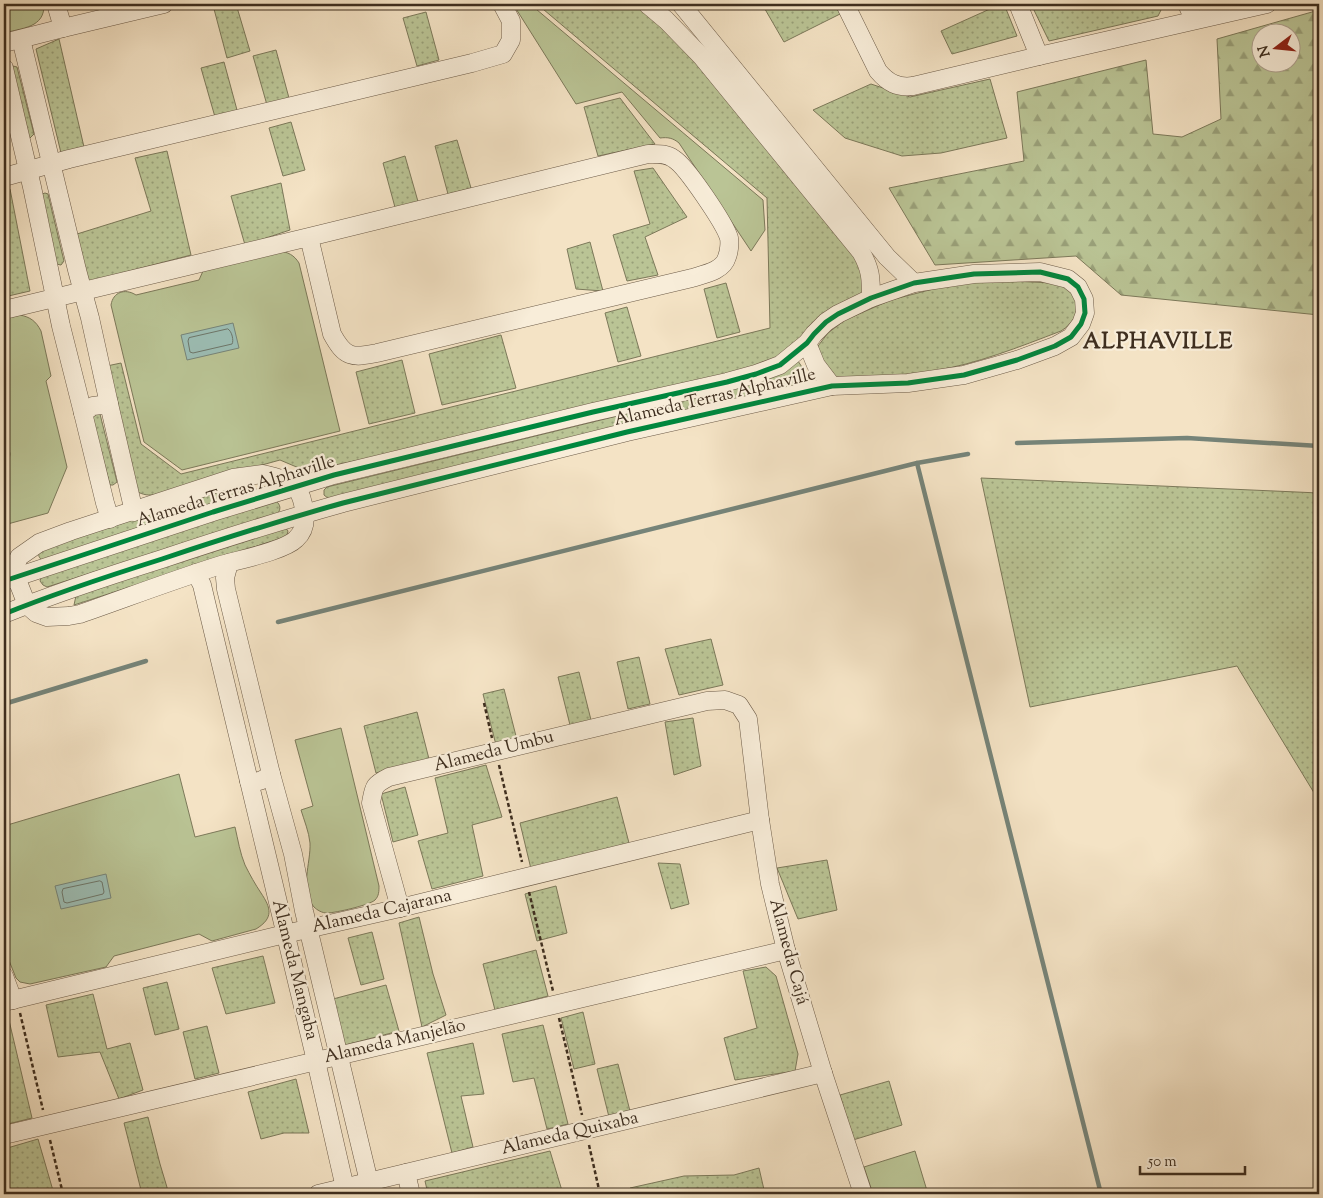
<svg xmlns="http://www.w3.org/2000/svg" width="1323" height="1198" font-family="'Sorts Mill Goudy',serif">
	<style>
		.grass { fill: url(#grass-dots); stroke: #7c795a }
		.forest { fill: url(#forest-firs); stroke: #7c795a; fill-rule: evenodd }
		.park { fill: #bac495; stroke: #7c795a }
		.water { fill: #9cbeb5; stroke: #768479 }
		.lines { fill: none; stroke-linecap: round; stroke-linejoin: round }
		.shore { stroke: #6d766a; stroke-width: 1 }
		.stream { stroke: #768479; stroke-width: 4.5 }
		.minor-casing { stroke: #6c5b48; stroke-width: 19 }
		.path { stroke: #3e2e1f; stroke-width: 2.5; stroke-dasharray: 4 2.5; stroke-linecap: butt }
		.minor { stroke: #f8edd9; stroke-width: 18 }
		.cycleway-casing { stroke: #f8edd9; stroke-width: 8 }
		.cycleway { stroke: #00873e; stroke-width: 5 }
		.labels { text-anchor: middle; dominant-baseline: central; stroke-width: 4.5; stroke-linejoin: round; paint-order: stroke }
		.street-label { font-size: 18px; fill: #3e2e1f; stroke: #f8edd9 }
		.district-label { font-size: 22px; font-weight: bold; letter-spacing: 1px; fill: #3e2e1f; stroke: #f8edd9 }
	</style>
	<defs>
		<pattern id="grass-dots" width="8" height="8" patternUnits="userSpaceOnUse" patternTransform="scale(1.25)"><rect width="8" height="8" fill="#bac495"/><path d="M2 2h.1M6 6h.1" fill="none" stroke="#99a079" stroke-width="1.8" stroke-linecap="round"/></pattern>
		<pattern id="forest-firs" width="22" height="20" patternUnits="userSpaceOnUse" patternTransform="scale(1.25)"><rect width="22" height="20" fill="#bac495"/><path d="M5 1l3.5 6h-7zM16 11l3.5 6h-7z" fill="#99a079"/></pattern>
	</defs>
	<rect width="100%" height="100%" fill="#f4e3c5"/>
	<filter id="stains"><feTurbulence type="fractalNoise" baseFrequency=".004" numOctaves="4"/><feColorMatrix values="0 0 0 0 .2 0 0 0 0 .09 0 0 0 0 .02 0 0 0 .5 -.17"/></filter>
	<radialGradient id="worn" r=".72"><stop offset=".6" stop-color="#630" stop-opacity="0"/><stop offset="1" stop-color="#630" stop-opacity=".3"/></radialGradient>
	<g class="grass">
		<path d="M233,4H236L250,51L227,58L214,9Z"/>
		<path d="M537,4H647L861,252L871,298L780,365L593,412L306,471L280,460L157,494C149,496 143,495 136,491L102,367L121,363L141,444L181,474L770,328L767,198Z"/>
		<path d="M762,4H835L840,14L784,42Z"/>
		<path d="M1001,4H1004L1017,36L952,54L941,31Z"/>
		<path d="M1031,4H1164L1158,16L1049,41Z"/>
		<path d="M426,12L439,60L417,66L403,18Z"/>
		<path d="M59,39L84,147L61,153L36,49Z"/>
		<path d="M276,50L289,98L267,105L253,56Z"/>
		<path d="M224,62L237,110L215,117L201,68Z"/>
		<path d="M13,66L17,67L34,134L30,138H27L10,68Z"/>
		<path d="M990,79L1007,138L941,153L902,156L845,138L813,110L871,84L910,97Z"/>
		<path d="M620,98L655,144L598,156L584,107Z"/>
		<path d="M291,122L305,170L283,176L269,128Z"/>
		<path d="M457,140L471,188L448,194L435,146Z"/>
		<path d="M167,151L191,255L87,282L77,234L151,211L135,158Z"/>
		<path d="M405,156L419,205L396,211L383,163Z"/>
		<path d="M653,168L687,217L645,237L658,275L627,281L613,235L650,224L634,171Z"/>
		<path d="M281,183L290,230L245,245L231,196Z"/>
		<path d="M10,189L30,291L4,297V190Z"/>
		<path d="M45,193L48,194L64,261L61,265L56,264L42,194Z"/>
		<path d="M590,242L603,291L576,289L567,249Z"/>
		<path d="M988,280L1053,283C1081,289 1085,316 1061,331C1019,347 977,364 933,371C901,376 865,377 833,377L818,354V346L828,333L845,320L891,300L937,288Z"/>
		<path d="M726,283L740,332L717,338L704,289Z"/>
		<path d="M627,307L641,356L618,362L605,313Z"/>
		<path d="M501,335L516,388L442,405L429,354Z"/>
		<path d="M402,360L415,413L369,424L356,372Z"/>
		<path d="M798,361L811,381L807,384L329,499L324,495V490L327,487L744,385L772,376Z"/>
		<path d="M97,414H100L117,482L113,485H110L92,417Z"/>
		<path d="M981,478L1319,493V801L1237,666L1030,707Z"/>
		<path d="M252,481L249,493L42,560C38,557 38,554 40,550Z"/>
		<path d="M276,501C281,505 281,510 277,514L47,587L43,585L40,581L42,574Z"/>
		<path d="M285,527L288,531L287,535L285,537L74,605L77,591Z"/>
		<path d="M711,639L723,685L679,695L665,649Z"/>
		<path d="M639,657L650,704L628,709L617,662Z"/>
		<path d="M579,672L592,724L571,729L558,677Z"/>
		<path d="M504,689L517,740L496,745L483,694Z"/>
		<path d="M417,712L429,759L376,773L364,726Z"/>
		<path d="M693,718L701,766L674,775L665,722Z"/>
		<path d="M486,765L502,817L472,825L483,876L432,889L418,841L448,833L435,778Z"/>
		<path d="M405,787L418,835L393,842L381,794Z"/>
		<path d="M617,797L629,843L531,869L520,823Z"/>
		<path d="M827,860L837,910L798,919L777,868Z"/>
		<path d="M658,863L680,864L689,904L671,909Z"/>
		<path d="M556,886L567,933L537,941L525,894Z"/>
		<path d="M419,917L433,974L446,1015L422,1027L399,923Z"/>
		<path d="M372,932L384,979L361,985L348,938Z"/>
		<path d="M536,950L548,996L495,1010L483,964Z"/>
		<path d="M263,956L275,1003L226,1014L212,968Z"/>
		<path d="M766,967L776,976L798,1054L795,1071L735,1080L724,1038L757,1028L743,971Z"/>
		<path d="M167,982L179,1029L155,1035L143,988Z"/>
		<path d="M386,985L399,1031L345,1045L333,999Z"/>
		<path d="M93,994L107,1049L130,1043L143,1090L119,1099L100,1052L58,1057L46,1005Z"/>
		<path d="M583,1012L595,1064L574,1069L561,1018Z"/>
		<path d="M8,1016L32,1118L4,1125V1017Z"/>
		<path d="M543,1025L568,1124L547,1129L534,1078L513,1082L502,1034Z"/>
		<path d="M207,1026L219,1073L195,1079L183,1032Z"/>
		<path d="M473,1043L484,1094L461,1096L473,1147L452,1153L427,1053Z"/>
		<path d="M618,1064L631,1115L610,1121L597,1069Z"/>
		<path d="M296,1079L309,1133H284L261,1139L248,1092Z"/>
		<path d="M889,1081L902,1125L853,1140L840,1095Z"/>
		<path d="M148,1117L160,1164L169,1194H142L124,1123Z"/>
		<path d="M38,1139L54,1194H28V1193L4,1194V1149Z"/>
		<path d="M550,1151L563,1194H428L425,1181Z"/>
		<path d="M759,1168L765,1194H632L630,1188L684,1176L734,1175Z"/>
	</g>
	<path class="forest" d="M1319,10V315L1121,295L1076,256L935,265L889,188L1024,161L1017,92L1146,60L1153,134L1182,137L1221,119L1217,39ZM1260,32H1290V62H1260Z"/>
	<g class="park">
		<path d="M4,4H44C45,28 22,28 4,33Z"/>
		<path d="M513,4H530L763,200L765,230L751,251L679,143C673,138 668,137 660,138L622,92L576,104Z"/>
		<path d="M279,251C288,252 294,255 299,263L340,431L182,470L144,442L111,305C113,292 125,288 136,295L199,280L203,271Z"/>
		<path d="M20,315C30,317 36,321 41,331L51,376L46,381L67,467L48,513L4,525V474L8,466L10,454L4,424V319Z"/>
		<path d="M341,728L379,886C379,891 379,896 375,900C370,905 335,913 327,913C322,913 317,910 314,907C299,890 311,863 310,843C309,832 304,820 301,810L313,806L295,740Z"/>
		<path d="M179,774L195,837L235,827C238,840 240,853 245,865C250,875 255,884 261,893C271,908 274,918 256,929L212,941L199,934L114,956L106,967L30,984L20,982L16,978L4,948V826Z"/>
		<path d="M915,1151L928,1194H873L864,1167Z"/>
	</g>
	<g class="water">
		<path d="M233,323L239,348L187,360L181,335Z"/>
		<path d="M106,874L111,898L61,909L55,886Z"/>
	</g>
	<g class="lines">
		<g class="shore">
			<path d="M228,329C232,331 234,341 232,344L193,353L190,352L188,341L189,338Z"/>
			<path d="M100,881L102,882L104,892L103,894L67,903L64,902L62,892L63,889Z"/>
		</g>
		<g class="stream">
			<path d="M1017,443L1187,438L1319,446"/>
			<path d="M917,463L1101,1194"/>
			<path d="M278,622L917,463L968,454"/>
			<path d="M4,704L146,661"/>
		</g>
		<g class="minor-casing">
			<g id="minor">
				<path d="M56,4L63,28"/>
				<path d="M647,4L666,20L702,57L861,252C871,270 871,278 871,298"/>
				<path d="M681,4L887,257L914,283"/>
				<path d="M845,4L878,71C888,83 898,88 913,86L1039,56L1267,4"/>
				<path d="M1018,4L1039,56"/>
				<path d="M1187,4L1194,20"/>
				<path d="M21,39L77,270L90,318L109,404"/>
				<path d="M4,43L63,28L164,4"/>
				<path d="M4,68L32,187L61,326L83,413"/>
				<path d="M4,177L69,159L472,63L503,54L511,40V21L502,4"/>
				<path d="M4,310L309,237L648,154C657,154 666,153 674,159C686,166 725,224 729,238C730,243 729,252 727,257C723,271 705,274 692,278L377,353C352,358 345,358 332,334L309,237"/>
				<path d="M807,343L816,365L832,386"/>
				<path d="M263,474C273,476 288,480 295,487C299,490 302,499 303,504C306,516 306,530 296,539C284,551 238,560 221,565C173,580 126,598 80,614L69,616L47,617L36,613L27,605L16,577L15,567L19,557L39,543L71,531L233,478Z"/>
				<path d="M110,519L105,503L83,413L93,406L109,404L134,512"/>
				<path d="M196,573L202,585L206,602L249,781C258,783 264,780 271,774L226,589L225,578L229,563"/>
				<path d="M4,581L213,512L334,475L593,412L727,382L756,374L780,365L807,343L814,334L826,322L838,314L871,298L914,283L974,274L1040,272L1068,279L1078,287L1084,299L1085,313L1081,324L1071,337L1055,346L1017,360L964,375L908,383L832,386L627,432L343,503C282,520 222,539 162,559C108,576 56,593 4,614"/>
				<path d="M271,774L293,854L304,911L369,1182"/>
				<path d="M249,781L316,1061L345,1188"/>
				<path d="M400,908L371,803C374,787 373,785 389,777L707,701L725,700L739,705L748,719L760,820L770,884L786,950L823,1073L863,1194"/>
				<path d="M4,976L13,1000"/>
				<path d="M4,1002L285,934L400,908L760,820"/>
				<path d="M4,1135L786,950"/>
				<path d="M406,1173L411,1194"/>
				<path d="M318,1194L823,1073"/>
			</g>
		</g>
		<g class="path">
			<path d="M484,703L492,738"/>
			<path d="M499,765L522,862"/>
			<path d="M529,892L553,991"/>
			<path d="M20,1013L43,1110"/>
			<path d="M559,1018L582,1115"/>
			<path d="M50,1140L63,1194"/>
			<path d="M589,1145L600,1194"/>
		</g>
		<use href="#minor" class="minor"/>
		<g class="cycleway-casing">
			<path id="cycleway" d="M4,581L213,512L334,475L593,412L727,382L756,374L780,365L807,343L814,334L826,322L838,314L871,298L914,283L974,274L1040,272L1068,279L1078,287L1084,299L1085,313L1081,324L1071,337L1055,346L1017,360L964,375L908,383L832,386L627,432L343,503C282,520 222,539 162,559C108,576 56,593 4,614"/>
		</g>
		<use href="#cycleway" class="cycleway"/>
	</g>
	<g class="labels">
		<g class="street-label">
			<text transform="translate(715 398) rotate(-13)">Alameda Terras Alphaville</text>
			<text transform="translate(236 492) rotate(-17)">Alameda Terras Alphaville</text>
			<text transform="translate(494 752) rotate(-14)">Alameda Umbu</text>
			<text transform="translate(382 912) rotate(-13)">Alameda Cajarana</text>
			<text transform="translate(788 952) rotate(75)">Alameda Cajá</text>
			<text transform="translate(294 970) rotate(76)">Alameda Mangaba</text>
			<text transform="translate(395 1042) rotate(-13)">Alameda Manjelão</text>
			<text transform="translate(570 1134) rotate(-13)">Alameda Quixaba</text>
		</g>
		<g class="district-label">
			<text x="1158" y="343">ALPHAVILLE</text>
		</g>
	</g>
	<rect width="1323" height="1198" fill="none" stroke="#f4e3c5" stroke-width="20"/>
	<rect x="5" y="5" width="1313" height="1188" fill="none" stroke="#3e2e1f" stroke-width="2.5"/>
	<rect x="10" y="10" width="1303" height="1178" fill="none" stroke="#3e2e1f"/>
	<g transform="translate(1276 48) rotate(254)"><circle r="24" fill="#f8edd9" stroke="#aea18f"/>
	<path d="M0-4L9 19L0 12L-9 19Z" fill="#8f2418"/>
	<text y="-8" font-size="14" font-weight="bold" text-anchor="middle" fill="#3e2e1f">N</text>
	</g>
	<path d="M1140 1166v8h105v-8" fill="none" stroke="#3e2e1f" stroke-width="2.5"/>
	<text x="1148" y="1166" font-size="15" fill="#3e2e1f" stroke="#f8edd9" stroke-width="4" paint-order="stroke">50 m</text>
	<rect width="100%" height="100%" filter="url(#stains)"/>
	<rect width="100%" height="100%" fill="url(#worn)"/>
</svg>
